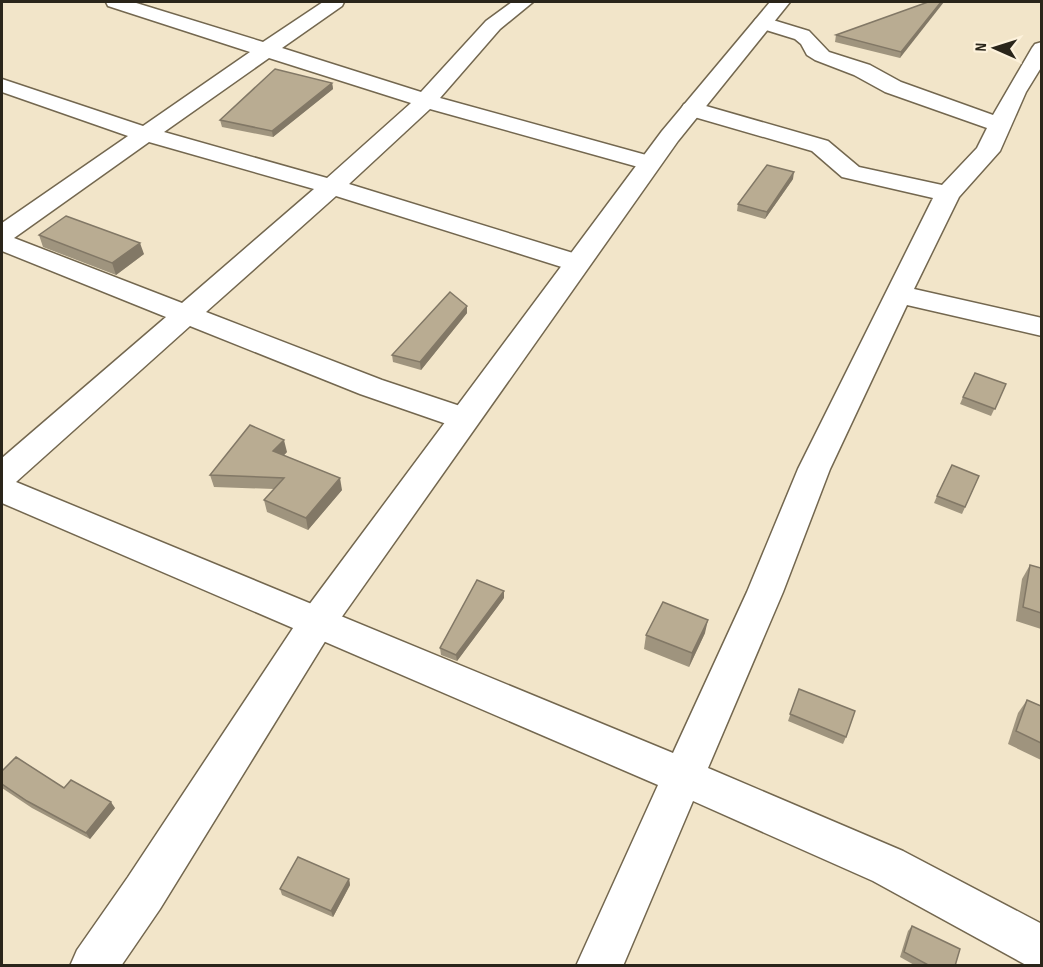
<svg xmlns="http://www.w3.org/2000/svg" width="1043" height="967" font-family="'Sofia Sans Condensed',sans-serif">
	<style>
		.lines { fill: none; stroke-linecap: round; stroke-linejoin: round }
		.minor-casing { stroke: #73674f; stroke-width: 3 }
		.major-casing { stroke: #73674f; stroke-width: 3 }
		.minor { fill: #fff; fill-rule: evenodd }
		.major { fill: #fff; fill-rule: evenodd }
		.wall { fill: #9f947e }
		.shaded-wall { fill: #827866 }
		.building { fill: #b9ac92; stroke: #827866; stroke-width: 1.5 }
	</style>
	<rect width="100%" height="100%" fill="#f2e5c9"/>
	<g class="lines">
		<g class="minor-casing">
			<path id="minor" d="M106,2H133L263,42L323,2H344L342,6L282,48L421,92L486,21L512,2H533L500,29L440,98L657,158L661,163L657,168L649,170L430,109L349,184L586,257L590,263L586,269L577,271L568,269L336,196L206,312L382,380L475,411L480,419L475,427L464,430L360,394L190,326L16,482L673,753L747,592L798,469L933,198L842,177L812,151L684,114L681,109L684,104L692,102L828,141L859,167L942,185L977,148L987,128L885,92L854,75L815,60L807,55L801,44L795,39L756,27L753,23L756,19L763,17L809,31L829,52L870,65L901,82L993,115L1032,48L1035,44L1042,42V66L1026,92L1000,151L959,197L914,289L1042,318V336L907,305L830,469L783,592L708,768L903,851L1042,924V966L1026,965L873,881L693,801L623,966H576L658,785L2,503V458L166,317L2,251V223L128,136L2,92V79L143,126L250,52L108,6ZM269,58L411,103L327,178L164,132ZM149,142L314,189L182,303L14,238Z"/>
		</g>
		<g class="major-casing">
			<path id="major" d="M770,2H790L678,141L329,635L160,909L121,966H70L77,950L128,877L303,613L662,131Z"/>
		</g>
		<use href="#minor" class="minor"/>
		<use href="#major" class="major"/>
	</g>
	<g class="wall">
		<path d="M928,2L900,58L835,42L836,35Z"/>
		<path d="M332,83L333,89L273,137L222,127L220,120Z"/>
		<path d="M793,179L765,219L737,211L738,204Z"/>
		<path d="M39,235L144,254L116,275L43,247Z"/>
		<path d="M467,306V313L421,370L393,362L392,355Z"/>
		<path d="M1006,384L991,416L960,404L963,397Z"/>
		<path d="M287,452L284,455L342,490L308,530L267,512L264,500L274,489L214,487L210,475Z"/>
		<path d="M979,476L962,514L934,503L937,496Z"/>
		<path d="M1030,565L1041,568V629L1016,621L1022,579Z"/>
		<path d="M504,598L457,661L441,655L440,648Z"/>
		<path d="M705,633L689,667L644,649L646,635Z"/>
		<path d="M799,689L846,737L843,744L788,721Z"/>
		<path d="M1027,700L1041,706V760L1008,744L1018,713Z"/>
		<path d="M2,771L64,788L115,808L90,839L32,808L2,788Z"/>
		<path d="M349,879L350,885L333,917L282,895L280,889Z"/>
		<path d="M912,926L955,966H916L900,957L908,931Z"/>
	</g>
	<g class="shaded-wall">
		<path d="M941,2H944L900,58L901,52Z"/>
		<path d="M332,83L333,89L273,137L272,131Z"/>
		<path d="M794,172L793,179L765,219L767,212Z"/>
		<path d="M140,243L144,254L116,275L112,263Z"/>
		<path d="M467,306V313L421,370L420,362Z"/>
		<path d="M284,440L287,452L276,463L273,451Z"/>
		<path d="M340,478L342,490L308,530L306,518Z"/>
		<path d="M504,591V598L457,661L456,655Z"/>
		<path d="M708,620L705,633L689,667L692,653Z"/>
		<path d="M111,802L115,808L90,839L86,833Z"/>
		<path d="M349,879L350,885L333,917L331,911Z"/>
	</g>
	<g class="building">
		<path d="M928,2H941L901,52L836,35Z"/>
		<path d="M275,69L332,83L272,131L220,120Z"/>
		<path d="M767,165L794,172L767,212L738,204Z"/>
		<path d="M66,216L140,243L112,263L39,235Z"/>
		<path d="M450,292L467,306L420,362L392,355Z"/>
		<path d="M975,373L1006,384L995,409L963,397Z"/>
		<path d="M250,425L284,440L273,451L340,478L306,518L264,500L284,478L210,475Z"/>
		<path d="M952,465L979,476L965,507L937,496Z"/>
		<path d="M1030,565L1041,568V613L1023,607Z"/>
		<path d="M477,580L504,591L456,655L440,648Z"/>
		<path d="M663,602L708,620L692,653L646,635Z"/>
		<path d="M799,689L855,711L846,737L790,714Z"/>
		<path d="M1027,700L1041,706V743L1016,731Z"/>
		<path d="M16,757L64,788L71,780L111,802L86,833L27,801L2,784V771Z"/>
		<path d="M298,857L349,879L331,911L280,889Z"/>
		<path d="M912,926L960,949L955,966H930L904,952Z"/>
	</g>
	<rect width="1043" height="967" fill="none" stroke="#2a251a" stroke-width="6"/>
	<g transform="translate(995 48) rotate(273)" stroke="#fdf2dc" stroke-width="4.5" paint-order="stroke">
	<path d="M0-4.5L10 22L0 15L-10 22Z" fill="#2a251a"/>
	<text y="-9" font-size="16" font-weight="bold" text-anchor="middle" fill="#2a251a">N</text>
	</g>
</svg>
